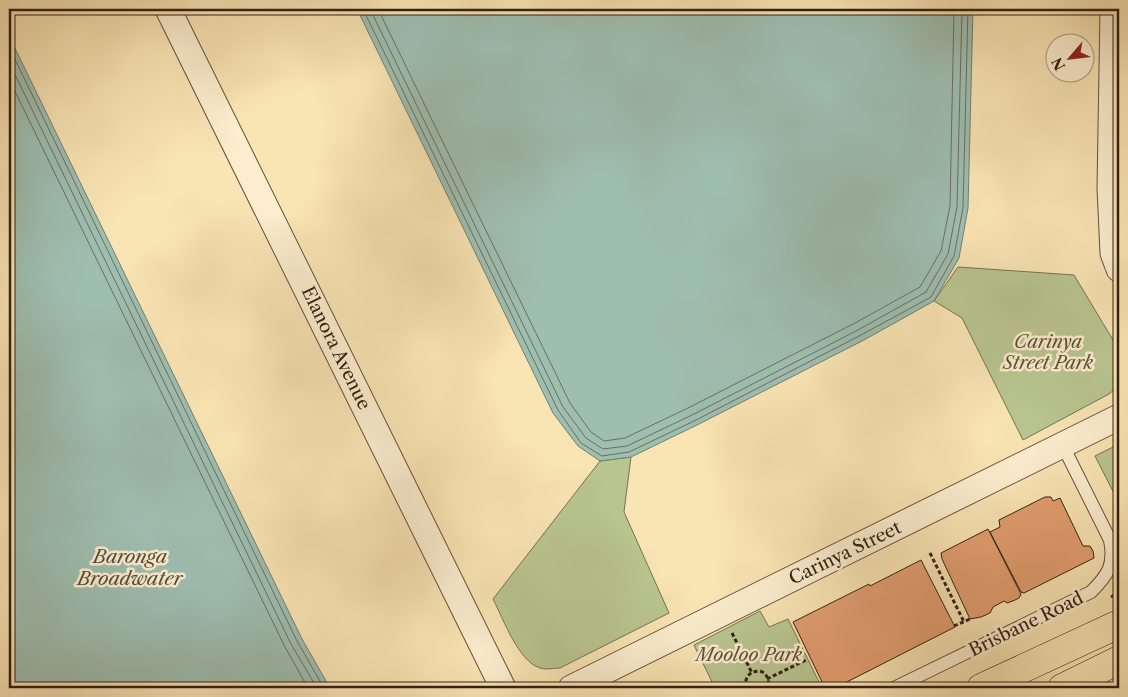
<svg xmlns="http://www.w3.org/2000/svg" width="1128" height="697" font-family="'Libre Caslon Text',serif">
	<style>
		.green { fill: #b9c590; stroke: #767252 }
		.water { fill: #9ebeb0; stroke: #747f71 }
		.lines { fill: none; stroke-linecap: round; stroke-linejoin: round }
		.shore { stroke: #696f62; stroke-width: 1 }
		.building { fill: #e19d6f; stroke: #342013 }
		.service-casing { stroke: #65513b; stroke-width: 14 }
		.minor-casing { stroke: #65513b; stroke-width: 27 }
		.primary-casing { stroke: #342013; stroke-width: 29 }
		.path { stroke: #342013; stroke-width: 3; stroke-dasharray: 4 2.5; stroke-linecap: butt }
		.service { stroke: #fbedce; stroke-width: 12 }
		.minor { stroke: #fbedce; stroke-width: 25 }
		.primary { stroke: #f9e4b4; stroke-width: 28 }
		.labels { text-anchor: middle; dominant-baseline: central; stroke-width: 5; stroke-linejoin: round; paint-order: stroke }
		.park-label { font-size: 18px; font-style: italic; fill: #5c5238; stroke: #fbedce }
		.street-label { font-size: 18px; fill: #342013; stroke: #fbedce }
		.water-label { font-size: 19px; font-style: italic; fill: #544f42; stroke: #fbedce }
	</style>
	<rect width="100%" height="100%" fill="#f9e4b4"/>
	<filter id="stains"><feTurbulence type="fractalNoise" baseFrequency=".004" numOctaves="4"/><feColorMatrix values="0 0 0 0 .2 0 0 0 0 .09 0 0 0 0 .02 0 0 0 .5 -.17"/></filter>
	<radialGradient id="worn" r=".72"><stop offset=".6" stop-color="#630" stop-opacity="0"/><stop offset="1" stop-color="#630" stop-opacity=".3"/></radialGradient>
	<g class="green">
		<path d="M958,267L1074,275L1119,350V386L1109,394L1023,440L962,318L934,301Z"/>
		<path d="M1119,444V503L1095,456Z"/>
		<path d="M631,457L624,512L669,613L560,668C554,668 546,670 540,668C518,661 503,618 493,599L600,461Z"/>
		<path d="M760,611L769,627L788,619L822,688H715L694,645Z"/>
	</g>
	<g class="water">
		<path d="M357,9H973L968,208L959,258L934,301L864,340L697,425L631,457L600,461L578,446L553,413Z"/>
		<path d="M9,36L302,639L330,688H9Z"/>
	</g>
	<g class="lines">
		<g class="shore">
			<path d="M363,9L558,410L581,443L602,456L629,452L694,421L861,335L931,297L954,256L963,208L968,9"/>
			<path d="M370,9L563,407L586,438L603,449L627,446L692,415L858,330L926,292L948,254L957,207L962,9"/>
			<path d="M378,9L570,403L591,432L604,441L625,438L688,408L855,323L920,287L941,251L950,206L954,9"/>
			<path d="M9,47L297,641L324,688"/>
			<path d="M9,62L291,644L317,688"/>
			<path d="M9,79L285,647L308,688"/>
		</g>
	</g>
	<g class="building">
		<path d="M1045,497H1051L1053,501L1060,498L1083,546H1090L1093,551L1094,558L1024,593L1021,592L990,532L1000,527L999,520Z"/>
		<path d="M988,529L1021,594L1019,598L1015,600L1007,603L1004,601L993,607L990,613L981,617L970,619L942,559L941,553Z"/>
		<path d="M921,560L955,627L835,688H825L793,622L869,584L870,586Z"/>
	</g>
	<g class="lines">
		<g class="service-casing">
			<path id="service" d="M894,688L1091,592C1108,575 1115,565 1110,540L1063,446"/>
		</g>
		<g class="minor-casing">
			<g id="minor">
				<path d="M168,9L503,688"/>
				<path d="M1113,9L1110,188L1113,253L1119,269"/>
				<path d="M571,688L1119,417"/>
			</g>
		</g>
		<g class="primary-casing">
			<g id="primary">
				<path d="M981,688L1119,624"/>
				<path d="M1062,688L1119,660"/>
			</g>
		</g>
		<g class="path">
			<path d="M930,553L964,622"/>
			<path d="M1111,597L1119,593"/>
			<path d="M954,626L970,619"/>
			<path d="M732,633L752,673"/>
			<path d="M767,679L806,660"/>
			<path d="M746,688C744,678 749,671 760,671C767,673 770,681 768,688"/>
		</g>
		<use href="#service" class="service"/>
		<use href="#minor" class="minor"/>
		<use href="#primary" class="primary"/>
	</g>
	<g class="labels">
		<g class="park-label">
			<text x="1048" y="342">Carinya<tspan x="1048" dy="21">Street Park</tspan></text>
			<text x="749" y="655">Mooloo Park</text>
		</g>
		<g class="street-label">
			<text transform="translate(336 348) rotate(64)">Elanora Avenue</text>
			<text transform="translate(845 553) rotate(-26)">Carinya Street</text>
			<text transform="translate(1026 624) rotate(-26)">Brisbane Road</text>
		</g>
		<g class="water-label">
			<text x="130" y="556">Baronga<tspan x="130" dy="22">Broadwater</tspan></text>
		</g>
	</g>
	<rect width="1128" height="697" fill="none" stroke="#f9e4b4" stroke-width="30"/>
	<rect x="10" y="10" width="1108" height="677" fill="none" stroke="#342013" stroke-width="2.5"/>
	<rect x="15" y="15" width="1098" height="667" fill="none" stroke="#342013"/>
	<g transform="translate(1070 58) rotate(242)"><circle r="24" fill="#fbedce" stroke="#ab9b83"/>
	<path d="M0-4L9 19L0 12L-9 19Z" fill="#8f2418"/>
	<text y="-8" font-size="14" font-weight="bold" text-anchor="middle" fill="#342013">N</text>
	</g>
	<rect width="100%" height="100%" filter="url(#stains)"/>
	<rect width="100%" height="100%" fill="url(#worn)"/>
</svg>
